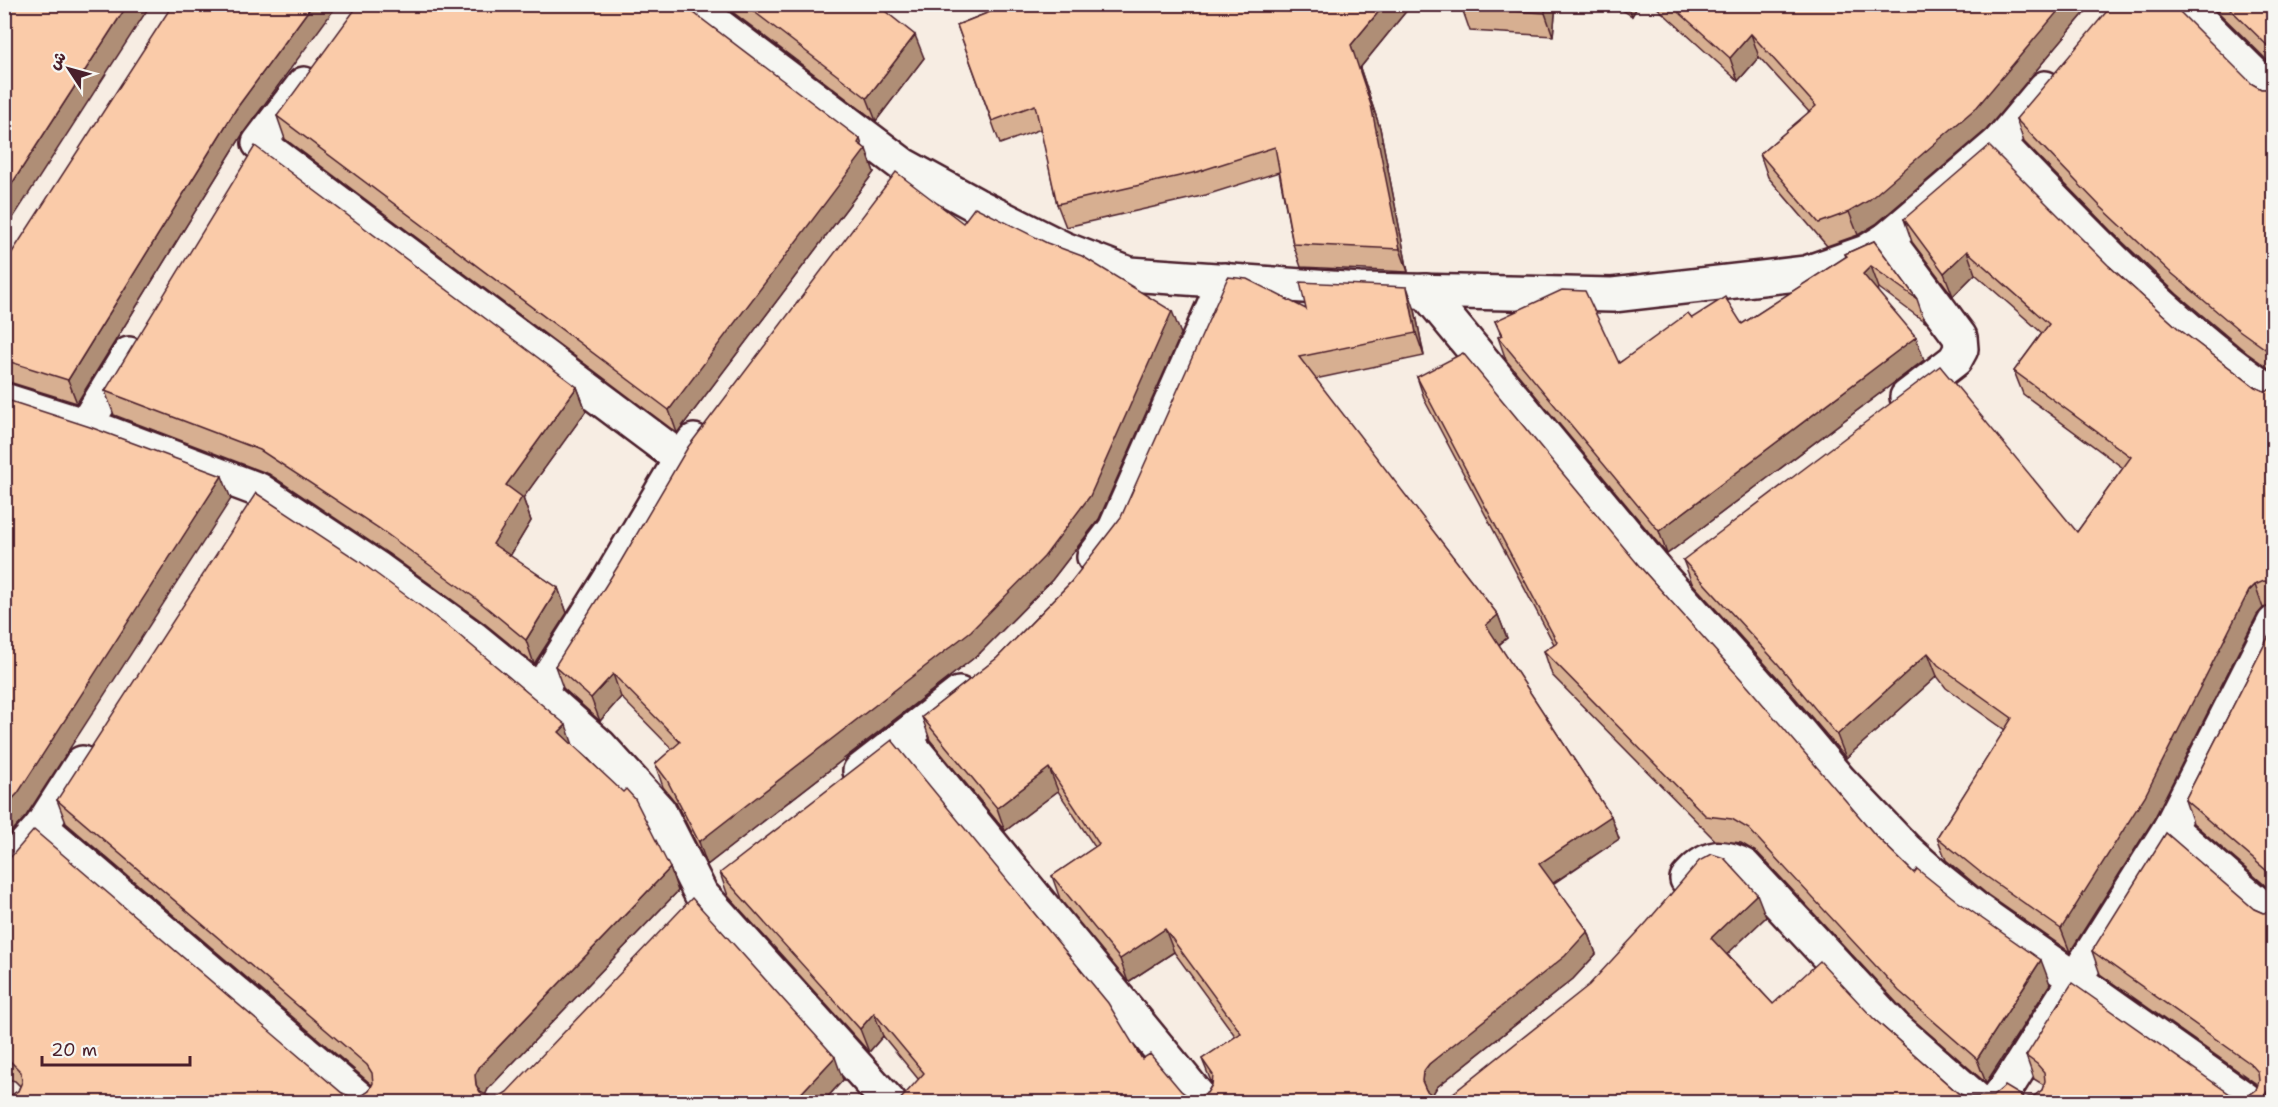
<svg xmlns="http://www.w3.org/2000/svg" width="2278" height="1107" font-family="'Shantell Sans','Playpen Sans Arabic',sans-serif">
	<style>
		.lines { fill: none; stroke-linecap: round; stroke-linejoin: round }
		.minor-casing { stroke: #4a1f2b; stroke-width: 38 }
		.minor { stroke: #f6f6f2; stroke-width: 33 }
		.wall { fill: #d7af91; stroke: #4a1f2b; stroke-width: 1.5 }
		.shaded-wall { fill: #af8e76; stroke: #4a1f2b; stroke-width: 1.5 }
		.building { fill: #facba9; stroke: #4a1f2b; stroke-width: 1.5 }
	</style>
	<rect width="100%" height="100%" fill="#f7ede3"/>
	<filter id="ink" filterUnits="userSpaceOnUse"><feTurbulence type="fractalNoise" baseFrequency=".0167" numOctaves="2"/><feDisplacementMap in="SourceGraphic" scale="12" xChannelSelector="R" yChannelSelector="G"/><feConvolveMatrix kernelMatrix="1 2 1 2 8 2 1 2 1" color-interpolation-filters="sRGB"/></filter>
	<g filter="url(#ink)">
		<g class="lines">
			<g class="minor-casing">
				<g id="minor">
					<path d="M690,4L903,165L976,205L1064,249L1129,274L1360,290L1613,295L1806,273L1866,252L1887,239L1999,143L2045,88"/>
					<path d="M2183,4L2274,94"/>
					<path d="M304,84L259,143L681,459"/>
					<path d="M1999,143C2085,232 2171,325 2274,395"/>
					<path d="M1887,239L1960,337L1961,349L1955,360L1907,397"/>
					<path d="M1425,291L1664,580L1772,700L1840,781L1905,849L1942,882L1977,910L2249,1102"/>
					<path d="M4,400L105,432L259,490L378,569L473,638L539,692L600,746L659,811L701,894L889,1102"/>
					<path d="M85,426L129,354"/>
					<path d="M1094,557L1115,529L1225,280"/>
					<path d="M539,692L610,579L681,459L694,441"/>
					<path d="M904,738L1203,1102"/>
					<path d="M860,771L959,694"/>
					<path d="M41,827L363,1102"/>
					<path d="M2170,828L2274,918"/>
					<path d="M4,869L41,827L82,763"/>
					<path d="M1687,879C1704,858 1720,852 1744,866L1895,1028L1979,1102"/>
					<path d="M1995,1102L2009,1084L2170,828L2274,623"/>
				</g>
			</g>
			<use href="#minor" class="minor"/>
		</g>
		<g class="wall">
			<path d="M722,4H876L924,58L876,121Z"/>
			<path d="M1010,4H1412L1360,68L1380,128L1408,272L1301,267L1293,244L1279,172L1206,195L1066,227L1057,204L1041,129L1000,144L957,25Z"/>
			<path d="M1462,4H1556L1553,36L1470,31L1462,8Z"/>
			<path d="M1612,4H1639L1632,16Z"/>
			<path d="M1653,4H2092L1986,130L1876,224L1858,235L1827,246L1768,177L1760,154L1809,112L1759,57L1738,81Z"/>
			<path d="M2210,4H2274V67Z"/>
			<path d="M2252,84L2261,89H2271L2274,87V372L2247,353L2177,294L2110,230L2024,142L2016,119Z"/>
			<path d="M277,116L863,147L874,172L677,433L285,139Z"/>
			<path d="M244,132L77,403L9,382H4V260Z"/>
			<path d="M1904,219L2109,266L2180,330L2255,387L2264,391L2274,389V605L2263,608L2257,615L2154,819L2070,952L1988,895L1946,860L1937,837L2005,730L1946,688L1937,676L1846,758L1786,687L1692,583L1683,560L2077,532L2123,468L2023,394L2014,371L2042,333L1975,274L1953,296L1912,242Z"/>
			<path d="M963,223L1181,334L1099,519L1052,580L979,654L707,865L676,803L663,787L655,764L672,749L621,697L600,721L563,688L555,666Z"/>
			<path d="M1874,241L1917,299L1925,322L1879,288L1877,291L1924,360L1667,554L1506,360L1498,337L1501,335L1495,321L1619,363L1692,318L1742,324L1846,257L1845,254Z"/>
			<path d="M1306,309L1415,310L1424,356L1315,379L1498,615L1507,638L1499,645L1611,816L1619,839L1553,884L1588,931L1596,954L1573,979L1437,1087L1432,1095L1433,1096L1443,1098L1452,1094L1766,917L1727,954L1773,1004L1874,1019L1958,1093L1966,1097L2025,1098L2034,1096L2042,1090L2044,1085L2034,1079L2026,1056L2230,1094L2238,1098L2248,1096L2256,1090L2258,1085L2100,974L2092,951L2254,909L2263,913L2274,912V1102H898L919,1080L883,1036L869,1052L728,896L720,873L1142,1059L1181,1091L1189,1097H1198L1207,1093L1212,1084L1202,1059L1236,1037L1174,952L1128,982L1060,899L1052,876L1095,847L1058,791L1005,831L930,740L922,717L997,658L1071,582Z"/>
			<path d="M1417,377L1641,568L1876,836L1914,873L2050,984L1986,1083L1908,1015L1758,853L1741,843L1715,840L1552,675L1544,651L1554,644L1425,401Z"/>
			<path d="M577,387L586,411L523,498L531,521L510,556L558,588L567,613L534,664L484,623L389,554L269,474L114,415L105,391Z"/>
			<path d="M2274,626V893L2193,823L2185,800Z"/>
			<path d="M573,746L670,868L678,891L488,1089L485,1095L490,1097L843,1080L823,1102H4L10,1096L18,1091L20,1086L15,1081L4,1078V862L342,1093L351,1097H360L369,1091L372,1085L66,823L57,800Z"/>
		</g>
		<g class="shaded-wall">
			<path d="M128,4H151L4,232V196Z"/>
			<path d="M313,4H338L244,132L77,403L68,380L236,109Z"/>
			<path d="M1385,4H1412L1360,68L1380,128L1408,272L1400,249L1351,45Z"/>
			<path d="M1545,4H1556L1553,36L1545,13Z"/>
			<path d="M1628,4H1639L1632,16Z"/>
			<path d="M2064,4H2092L1986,130L1876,224L1858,235L1849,212Z"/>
			<path d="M1751,34L1759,57L1738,81L1730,58Z"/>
			<path d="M915,35L924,58L876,121L867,98Z"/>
			<path d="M860,139L864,151L866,149L874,172L677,433L669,410Z"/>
			<path d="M1967,251L1975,274L1953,296L1944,273Z"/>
			<path d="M1871,266L1879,288L1872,297L1863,274Z"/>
			<path d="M1407,287L1415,310L1424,356L1416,333Z"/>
			<path d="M1172,311L1181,334L1099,519L1052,580L979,654L707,865L699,842Z"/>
			<path d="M1916,337L1924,360L1667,554L1659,531Z"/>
			<path d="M577,387L586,411L523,498L531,521L502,569L493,544L506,485Z"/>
			<path d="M222,476L231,499L26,816L4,840V808Z"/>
			<path d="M2255,585L2263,608L2257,615L2154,819L2070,952L2061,929L2249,591Z"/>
			<path d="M558,588L567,613L534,664L526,640Z"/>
			<path d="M1498,615L1507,638L1494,648L1486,625Z"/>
			<path d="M1928,653L1937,676L1846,758L1837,735Z"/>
			<path d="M613,674L621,697L600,721L591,698Z"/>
			<path d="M566,725L574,748L559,732Z"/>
			<path d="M1049,768L1058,791L1005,831L997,808Z"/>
			<path d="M1611,816L1619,839L1547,887L1539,864Z"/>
			<path d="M670,868L678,891L488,1089L484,1098L476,1085L475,1075L480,1066Z"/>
			<path d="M1757,894L1766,917L1720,961L1711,938Z"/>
			<path d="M1165,929L1174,952L1128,982L1120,959Z"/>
			<path d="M1588,931L1596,954L1573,979L1437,1087L1432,1095L1431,1102L1422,1081L1423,1072L1429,1064Z"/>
			<path d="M2041,960L2050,984L1986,1083L1977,1059Z"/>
			<path d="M874,1013L883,1036L869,1052L860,1029Z"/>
			<path d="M835,1057L843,1080L823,1102H793Z"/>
			<path d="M2269,1089L2274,1100V1102H2260Z"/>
		</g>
		<g class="building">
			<path d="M4,4H128L4,196Z"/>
			<path d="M173,4H313L236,109L68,380L4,360V260L11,254Z"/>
			<path d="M359,4H682L860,139L858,143L866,149L669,410L277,116Z"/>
			<path d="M744,4H876L915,35L867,98Z"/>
			<path d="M1010,4H1385L1351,45L1371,105L1400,249L1293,244L1275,147L1197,172L1057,204L1035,105L992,121L957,25Z"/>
			<path d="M1462,4H1545V13L1462,8Z"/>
			<path d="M1670,4H2064L1977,107L1868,201L1849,212L1819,223L1760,154L1816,106L1751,34L1730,58Z"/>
			<path d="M2113,4H2172L2252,84L2261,89H2271L2274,87V355L2239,330L2169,271L2101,207L2016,119Z"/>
			<path d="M2225,4H2274V52Z"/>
			<path d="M255,146L577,387L506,485L522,497L493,544L558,588L526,640L475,598L380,529L260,450L105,391Z"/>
			<path d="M1989,146L2109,266L2180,330L2255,387L2264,391L2274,389V583L2264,581L2255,585L2249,591L2145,796L2061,929L1980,872L1937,837L2012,718L1938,665L1928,653L1837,735L1778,664L1683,560L1940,366L2077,532L2131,457L2014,371L2049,324L1967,251L1944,273L1904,219Z"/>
			<path d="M896,172L963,223L975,207L1047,243L1082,256L1172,311L1090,496L1044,557L971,631L699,842L667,780L655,764L680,742L613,674L591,698L555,666L618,566L688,447Z"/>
			<path d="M1874,241L1917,299L1871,266L1863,274L1916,337L1659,531L1498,337L1502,335L1495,321L1562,290L1585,291L1619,363L1688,313L1692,318L1725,297L1742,324L1847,256L1845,254Z"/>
			<path d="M1228,277L1247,279L1306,309L1300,282L1407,287L1416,333L1299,357L1498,615L1486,625L1611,816L1539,864L1588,931L1565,956L1429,1064L1423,1072L1422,1081L1426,1090L1433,1096L1443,1098L1452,1094L1589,985L1647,922L1699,861L1712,854L1724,858L1757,894L1711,938L1773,1004L1820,961L1874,1019L1958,1093L1966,1097L1993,1096L2005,1086L2025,1098L2034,1096L2042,1090L2045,1081L2044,1072L2037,1064L2026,1056L2072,983L2230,1094L2238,1098L2248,1096L2256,1090L2259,1081L2258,1072L2251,1064L2092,951L2166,833L2254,909L2263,913L2274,912V1091L2269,1089L2260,1102H898L924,1073L874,1013L860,1029L720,873L892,740L1108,1003L1142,1059L1150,1054L1181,1091L1189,1097H1198L1207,1093L1212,1085L1213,1075L1202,1059L1241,1033L1165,929L1120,959L1052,876L1099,844L1049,768L997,808L922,717L997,658L1071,582L1121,517Z"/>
			<path d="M1463,353L1641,568L1749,688L1876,836L1914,873L1917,869L1957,901L2041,960L1977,1059L1899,991L1749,829L1732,819L1706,816L1544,651L1557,642L1417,377Z"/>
			<path d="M4,399L90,427L222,476L18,793L4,808Z"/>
			<path d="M256,493L359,561L453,630L566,725L559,732L623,792L626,789L635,799L670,868L480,1066L475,1075L476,1085L480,1092L490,1097H499L507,1092L692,898L835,1057L793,1102H4V1097L10,1096L18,1091L22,1082L21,1072L7,1058L4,1057V862L10,858L34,830L342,1093L351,1097H360L369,1091L373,1083L372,1073L367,1065L57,800Z"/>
			<path d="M2274,626V877L2185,800Z"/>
		</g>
	</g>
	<rect width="2278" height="1107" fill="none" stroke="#f6f6f2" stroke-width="24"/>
	<rect x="12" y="12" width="2254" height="1083" fill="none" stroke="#4a1f2b" stroke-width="2" filter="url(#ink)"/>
	<g transform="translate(69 69) rotate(306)" stroke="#f6f6f2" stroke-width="4.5" paint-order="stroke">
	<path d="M0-4.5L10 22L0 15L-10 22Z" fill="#4a1f2b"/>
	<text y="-9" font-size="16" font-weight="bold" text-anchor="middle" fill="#4a1f2b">ش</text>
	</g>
	<path d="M42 1056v9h148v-9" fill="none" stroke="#4a1f2b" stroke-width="3"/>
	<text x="51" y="1056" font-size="18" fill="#4a1f2b" stroke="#f6f6f2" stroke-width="4.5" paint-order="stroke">20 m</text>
</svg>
